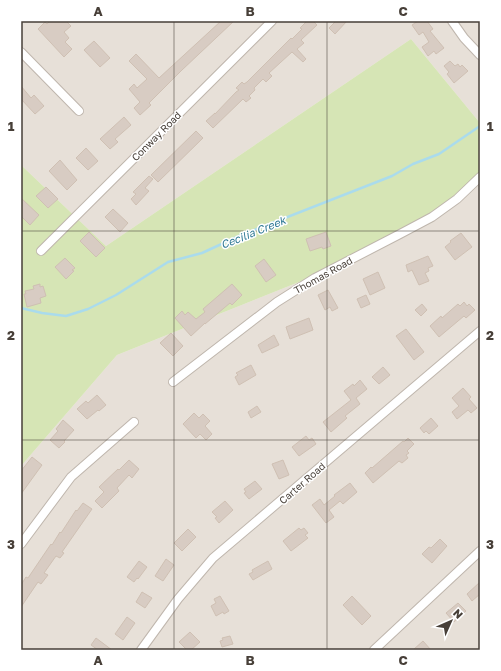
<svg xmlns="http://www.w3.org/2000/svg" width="501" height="671" font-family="'Golos Text',sans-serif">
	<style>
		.residential { fill: #e7e0d8 }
		.green { fill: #d6e5b5 }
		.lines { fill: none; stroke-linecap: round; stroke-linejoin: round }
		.stream { stroke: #aadbec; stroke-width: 2.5 }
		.building { fill: #d8ccc3; stroke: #cfc0b3 }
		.minor-casing { stroke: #bfb6ad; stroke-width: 10 }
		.minor { stroke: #fff; stroke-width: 8 }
		.grid { fill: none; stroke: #473f38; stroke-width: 1; stroke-opacity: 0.55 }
		.labels { text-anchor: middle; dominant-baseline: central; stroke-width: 3; stroke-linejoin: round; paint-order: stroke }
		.street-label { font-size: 10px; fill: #473f38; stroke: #fff }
		.water-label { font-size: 11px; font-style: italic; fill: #317a96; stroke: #fff }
		.neatline { fill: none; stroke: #473f38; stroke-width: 1.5 }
		.grid-label { font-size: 13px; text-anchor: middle; font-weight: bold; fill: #473f38 }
	</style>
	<rect width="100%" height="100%" fill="#f4efea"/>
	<g class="residential">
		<path d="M21,21H480V123L411,39L106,246L21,165Z"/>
		<path d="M480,175V650H21V466L117,355L349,262Z"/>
	</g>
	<path class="green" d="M411,39L480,123V175L437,215L349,262L117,355L21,466V165L106,246Z"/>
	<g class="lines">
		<path class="stream" d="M21,308L42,313L66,316L88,309L116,295L168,262L202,253L239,236L392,176L413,164L439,154L480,126"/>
	</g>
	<g class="building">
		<path d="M50,21H66L71,26L64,32L69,38L65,42L72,49L64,57L38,29L45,22L47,24Z"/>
		<path d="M221,21H234L182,70L149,103L151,105L140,115L134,108L140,102L129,89L134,84L137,88L147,79L129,61L136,54L159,78Z"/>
		<path d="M307,21H313L317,25L301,40L304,43L297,49L306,59L303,62L292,52L269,73L272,76L266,82L263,79L254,88L255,90L249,96L251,98L246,102L243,99L213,128L206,121L215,113V114L236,92L239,90L236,88L242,82L244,84L247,82L291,38L292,39L302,29L300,28Z"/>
		<path d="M336,21H347L335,34L329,28Z"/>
		<path d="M418,21H427L433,29L430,31L444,48L436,54L434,51L428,56L422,47L429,42L423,32L419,35L412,25Z"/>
		<path d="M94,41L110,58L100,67L84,50Z"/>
		<path d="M450,61L455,66L458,64L460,67L462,65L468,71L454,83L447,74L449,72L444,66Z"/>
		<path d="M21,86L31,98L34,95L44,106L35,114L21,99Z"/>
		<path d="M124,117L131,125L115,139L118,142L110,149L100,139Z"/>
		<path d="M196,131L203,138L158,182L151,175Z"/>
		<path d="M86,148L98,161L88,170L76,158Z"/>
		<path d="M60,160L77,180L67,190L49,171Z"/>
		<path d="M149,176L153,179L145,188L149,191L136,205L131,199L136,194L133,192Z"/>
		<path d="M46,187L58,199L48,208L36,196Z"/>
		<path d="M21,198L39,215L30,225L21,216Z"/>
		<path d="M113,209L128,223L120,232L105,217Z"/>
		<path d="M89,232L105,248L96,257L80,241Z"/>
		<path d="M326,232L331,246L323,249L322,247L310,251L306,239Z"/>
		<path d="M461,233L472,247L455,260L445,247L451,242L450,241Z"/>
		<path d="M428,256L433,266L428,268L429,271L425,273L429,281L419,285L412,270L408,272L406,265Z"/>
		<path d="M65,258L75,268L72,270L74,271L66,279L55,267Z"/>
		<path d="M264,259L276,275L266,282L255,266Z"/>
		<path d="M378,272L385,288L370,295L363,279Z"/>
		<path d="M40,284V287L43,286L46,296L40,298L41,303L27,307L24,294H26L25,291L34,289L33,286Z"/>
		<path d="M232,284L242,295L232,305L230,303L205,324V323L191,336L175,318L182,311L185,315L188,312L196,319L205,312L203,309Z"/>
		<path d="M328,290L338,308L332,311L330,307L325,310L318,295Z"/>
		<path d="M366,295L370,304L361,308L357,299Z"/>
		<path d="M464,302L467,306L469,304L475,310L466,318L464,316L439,337L430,326L441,316L442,318L458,304L460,306Z"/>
		<path d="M422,304L427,310L421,316L415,310Z"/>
		<path d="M309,318L313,330L290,339L286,327Z"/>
		<path d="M406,329L424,352L414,360L396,336Z"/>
		<path d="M171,333L183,346L173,356L160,343Z"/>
		<path d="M274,335L279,345L262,353L258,345Z"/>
		<path d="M251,365L256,375L239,385L235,377L238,375L236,373Z"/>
		<path d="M383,367L390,375L379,384L372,377Z"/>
		<path d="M360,380L367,389L356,398L360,404L345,416L347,418L331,432L323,422L351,400L344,391L353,384L354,386Z"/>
		<path d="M463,388L471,397L469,399L477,408L471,413L468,410L457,419L452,412L459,406L452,398Z"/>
		<path d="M97,395L106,405L99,411L98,410L87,419L77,409L86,401L88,403Z"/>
		<path d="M257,406L261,412L251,418L248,412Z"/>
		<path d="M194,413L199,418L203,414L210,421L205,426L212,434L206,440L200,434L196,438L183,424Z"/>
		<path d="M431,418L438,426L429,434L426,431L424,433L420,428Z"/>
		<path d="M63,420L74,430L64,441L65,442L59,448L50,440L58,431L56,429Z"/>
		<path d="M306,436L309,440L312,438L316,444L299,456L292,447Z"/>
		<path d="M408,438L414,444L407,451L409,453L406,455L408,458L402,463L399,461L373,483L365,473L371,467L372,468L403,441L404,442Z"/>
		<path d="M32,457L42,465L21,494V471Z"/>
		<path d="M129,460L139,469L132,478L129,475L117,488L119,491L102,508L95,501L104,492L99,487L118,469L119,470Z"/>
		<path d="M283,460L289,475L279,479L272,464Z"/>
		<path d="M255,481L262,489L249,499L244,493L246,492L244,489Z"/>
		<path d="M350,483L357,492L343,504L340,501L329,510L334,517L326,523L312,505L320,499L324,505L335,496L334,495Z"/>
		<path d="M225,501L233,510L219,523L215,518L217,517L212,512Z"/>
		<path d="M83,503L92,509L62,552L64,553L60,558L56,556L44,573L48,575L41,584L38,582L21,607V585L26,577L28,578L51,544L52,545L60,532L61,533L76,510L77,511Z"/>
		<path d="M299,528L301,530L304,528L308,533L305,535L308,538L291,551L283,541Z"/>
		<path d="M188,529L196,537L182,551L174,543Z"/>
		<path d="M440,539L447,546L432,563L422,554L429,547L431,548Z"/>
		<path d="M166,559L174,565L163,581L155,576Z"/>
		<path d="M139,561L147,567L138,579L137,578L134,582L127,577Z"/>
		<path d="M268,561L272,569L253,580L249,574L253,572L252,570Z"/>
		<path d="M480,582V594L472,601L467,594Z"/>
		<path d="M142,592L152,598L145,608L136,602Z"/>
		<path d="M220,596L229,611L224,614L223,612L216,616L211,606L216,603L214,599Z"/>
		<path d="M352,596L371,616L362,625L343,605Z"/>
		<path d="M458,603L466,611L454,622L446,613Z"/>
		<path d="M127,617L135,623L123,640L115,634Z"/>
		<path d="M190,632L200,642L191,650H187L179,642Z"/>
		<path d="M230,636L233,644L222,647L220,641L223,640L222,638Z"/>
		<path d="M96,638L112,650H98L91,645Z"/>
		<path d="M423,641L431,650H413Z"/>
	</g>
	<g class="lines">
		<g class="minor-casing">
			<g id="minor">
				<path d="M452,21L464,38L480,55"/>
				<path d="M21,52L79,111"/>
				<path d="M41,251L272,21"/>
				<path d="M173,382L277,302L315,278L400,234L432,217L457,199L480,177"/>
				<path d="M21,544L71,477L134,422"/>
				<path d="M141,650L178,599L213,558L480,331"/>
				<path d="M374,650L480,551"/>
			</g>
		</g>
		<use href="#minor" class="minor"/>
	</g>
	<path class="grid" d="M174,21V650M327,21V650M21,231H480M21,440H480"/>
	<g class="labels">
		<g class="street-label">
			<text transform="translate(156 136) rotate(-45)">Conway Road</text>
			<text transform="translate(323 275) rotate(-29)">Thomas Road</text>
			<text transform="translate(302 483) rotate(-41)">Carter Road</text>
		</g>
		<g class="water-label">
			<text transform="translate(253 232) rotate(-22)">Cecilia Creek</text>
		</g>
	</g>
	<rect width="501" height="671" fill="none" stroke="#ffffff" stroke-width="44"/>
	<g transform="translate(451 621) rotate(45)" stroke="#ffffff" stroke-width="3" paint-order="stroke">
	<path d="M0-3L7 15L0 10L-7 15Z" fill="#473f38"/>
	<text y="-6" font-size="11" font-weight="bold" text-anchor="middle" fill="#473f38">N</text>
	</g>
	<rect x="22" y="22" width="457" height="627" class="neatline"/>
	<g class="grid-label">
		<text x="98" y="16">A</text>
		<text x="250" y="16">B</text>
		<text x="403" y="16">C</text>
		<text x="11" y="131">1</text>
		<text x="490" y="131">1</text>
		<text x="11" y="340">2</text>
		<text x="490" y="340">2</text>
		<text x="11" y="549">3</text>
		<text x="490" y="549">3</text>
		<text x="98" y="665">A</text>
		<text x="250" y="665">B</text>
		<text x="403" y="665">C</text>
	</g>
</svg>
